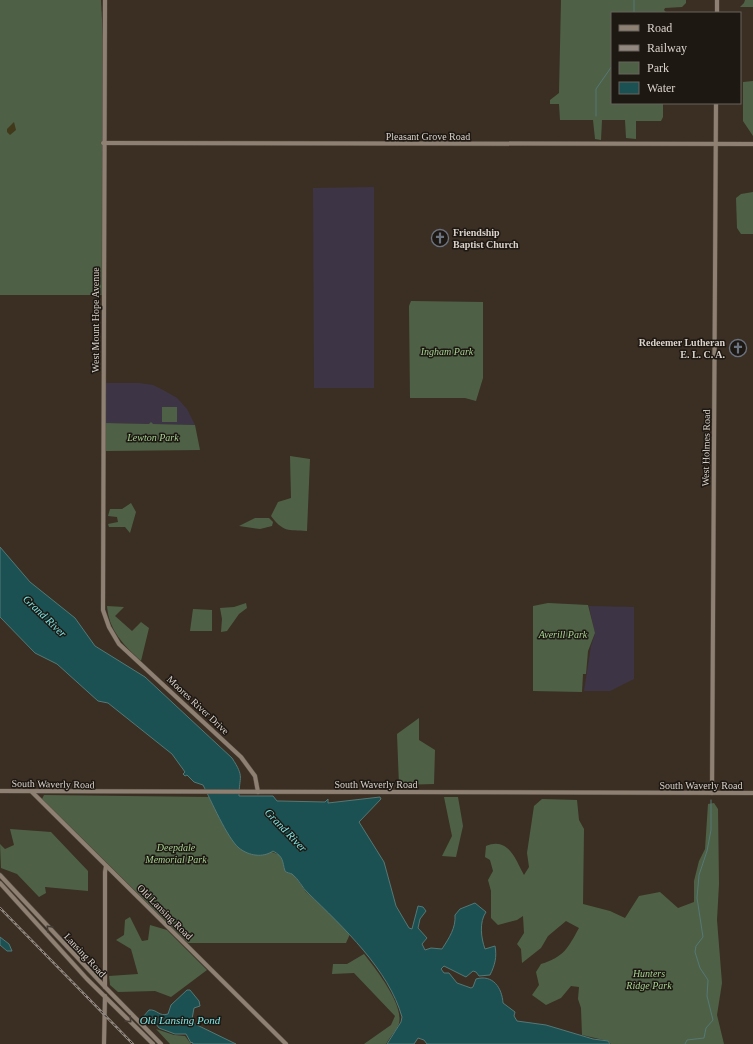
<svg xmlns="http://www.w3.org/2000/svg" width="753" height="1044" font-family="Georgia,serif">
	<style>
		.education { fill: #3d3546 }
		.green { fill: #4e6146 }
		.sand { fill: #413919 }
		.water { fill: #1b5152; stroke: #547876 }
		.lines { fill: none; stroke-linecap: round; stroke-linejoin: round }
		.stream { stroke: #547876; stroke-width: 1 }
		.secondary-casing { stroke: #564b41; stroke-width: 5 }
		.secondary { stroke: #8e8173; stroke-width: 4 }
		.rail-casing { stroke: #92887f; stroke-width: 2.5 }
		.rail { stroke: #1e1813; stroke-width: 1; stroke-dasharray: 3; stroke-linecap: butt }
		.oneway { stroke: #453d35 }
		.labels { text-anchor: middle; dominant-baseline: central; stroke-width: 3; stroke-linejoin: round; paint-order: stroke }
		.street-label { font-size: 10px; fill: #dad2cb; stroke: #1e1813 }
		.poi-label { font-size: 10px; font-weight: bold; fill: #dad2cb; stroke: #1e1813; text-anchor: start }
		.park-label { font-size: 10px; font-style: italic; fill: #a4d191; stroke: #1e1813 }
		.water-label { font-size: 11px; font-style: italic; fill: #7ae6e7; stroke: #1e1813 }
	</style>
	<rect width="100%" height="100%" fill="#3b2f23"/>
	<g class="education">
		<path d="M374,187V388H314L313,188Z"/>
		<path d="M105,383H139L153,385L163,390L177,398L187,409L195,425L105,423Z"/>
		<path d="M589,606L634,607V679L610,691H584L591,646L595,634Z"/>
	</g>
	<g class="green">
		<path d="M0,0H101L104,58L103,295H0Z"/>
		<path d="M561,0H686V3L682,7L665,8L664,10L667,13H612V103H663V117L661,121H636V139L626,138L625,120H602L601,140L595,139L593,120H560L559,104H550V100L559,93Z"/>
		<path d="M745,0H753V21V7H740L744,3Z"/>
		<path d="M753,81V136L743,121V82Z"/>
		<path d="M753,192V234H741L737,228L736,198L741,194Z"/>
		<path d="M411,301L483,302V378L476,401L465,398H410L409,306Z"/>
		<rect x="162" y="407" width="15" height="15"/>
		<path d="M151,422L153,424L195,425L200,450L105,451V423L149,424Z"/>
		<path d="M290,456L310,459L307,531C288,530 283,532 271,516L278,502L291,498Z"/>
		<path d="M131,503L136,512L130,533L125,527H109L108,524L118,522L117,517L108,516L110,509H122Z"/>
		<path d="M255,518H269L273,522L272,526L260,529L239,526Z"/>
		<path d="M246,603L247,608L239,614L227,631L221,632L222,619L220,608L234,607Z"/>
		<path d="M548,603L588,605L595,633L588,651L586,674H583L582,692L533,691V606Z"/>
		<path d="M107,606L124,607L115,616L132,631L141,622L149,628L141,661C124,645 109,631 107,606Z"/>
		<path d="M193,609L212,610V631H190Z"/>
		<path d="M419,718V740L435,750L434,784L399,785L397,734Z"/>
		<path d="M44,795L209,797L231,837L280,855L306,892L328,911L350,934L346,943H188L42,799Z"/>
		<path d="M444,797H458L463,826L456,857L442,856L452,836Z"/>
		<path d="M542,799L577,800L579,820L584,829L583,904L610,911L625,918L639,896L660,892L678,908L694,902V881L699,861L705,849L708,804L714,803L718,809L719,884L717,920L722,983L717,1015L724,1044H611L608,1041L582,1035L581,1008L578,999L579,987L571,986L561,998L546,1005L532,995L539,985L536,972L541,964C564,957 568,948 579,928L566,921L548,936L541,948L522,963L521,949L517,944L524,933L523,916L517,920L498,925L491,918V891L488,880L493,871L490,860L485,857L486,846C509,836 516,861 524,875L529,867L527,853L534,806Z"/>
		<path d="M10,829L51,832L88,871V891L45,887L46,893L39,897L17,874L1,868L0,844L5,849L14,845Z"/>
		<path d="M130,917L142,941L148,940L150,925L167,930L207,970L171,997L155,991L118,992L110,985L109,976L138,974L131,949L116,940L124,935L125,920Z"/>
		<path d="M364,954C375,968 407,1008 398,1026C395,1032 389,1038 386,1044H364L391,1025L395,1016L354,973L332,974L333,964H347Z"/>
		<path d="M156,1029L174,1035L185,1036L191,1044H170Z"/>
	</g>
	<path class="sand" d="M14,122L16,130L10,135L7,132V129Z"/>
	<g class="water">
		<path d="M0,547L30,582L75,618L95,646L145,677L232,758C245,778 239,776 239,796H273L277,801H280L325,802L328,799V803L380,797L381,799L359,822L384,862L396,906L409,928L412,929L418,906L423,907L426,911L420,919L418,928L427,938L422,944L425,950L431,948L442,949C449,938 456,928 455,915L460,909L475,903L486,912C479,922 481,938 485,949L495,946C497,957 495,965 490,975L479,976L476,972L473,971L466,977L444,966L441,969L444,973H449L457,983L471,988L473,987L476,979C493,974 502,988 503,1003L515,1012L514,1016L517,1021L546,1025L593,1039L608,1041L610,1044H427L424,1040L418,1038L414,1044H387L401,1022L402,1017C389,970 343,927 308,893C302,888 299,879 292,874C290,873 287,873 285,871C282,861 284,857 273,851C263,858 249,856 239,848C227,838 211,800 203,785L194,782L187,775L185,776L183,774L185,772L172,754L108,703L98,701L57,664L35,653L0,617Z"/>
		<path d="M0,937L9,944L12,951H7L0,945Z"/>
		<path d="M187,990H190L199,1001L200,1006L194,1008L192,1019L195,1024L236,1044H193L192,1042L191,1043L186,1034H175L159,1028L152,1019L143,1017L149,1010C157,1009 159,1017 168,1014L171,1005Z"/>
	</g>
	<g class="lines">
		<g class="stream">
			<path d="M634,13V0"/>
			<path d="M596,116V89L612,66"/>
			<path d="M685,1044L687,1040L704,1038L706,1028L713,1020L707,996L708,980L700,968L695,952L696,946L703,937L697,898L699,875L707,851L711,830V800"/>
		</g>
		<g class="secondary-casing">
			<g id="secondary">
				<path d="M105,0L103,610L109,627L119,644L241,757L255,776L258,792"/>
				<path d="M717,13V0"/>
				<path d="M103,143L753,144"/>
				<path d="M0,791L753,793"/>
				<path d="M32,792L286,1044"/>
				<path d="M712,793L716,103"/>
				<path d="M0,875L105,987L161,1044"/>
				<path d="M0,883L87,979L153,1044"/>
				<path d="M105,987V872L106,866"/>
				<path d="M104,1044L105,996"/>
			</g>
		</g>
		<use href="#secondary" class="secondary"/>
		<g class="rail-casing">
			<path id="rail" d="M0,908L133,1044"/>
		</g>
		<use href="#rail" class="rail"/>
	</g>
	<defs><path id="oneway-chevron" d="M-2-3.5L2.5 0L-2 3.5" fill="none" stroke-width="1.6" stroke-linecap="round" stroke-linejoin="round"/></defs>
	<g class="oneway">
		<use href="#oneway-chevron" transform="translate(49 928) rotate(-133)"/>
		<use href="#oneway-chevron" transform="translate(129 1020) rotate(45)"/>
	</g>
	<defs>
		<g id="church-ring" transform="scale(0.9)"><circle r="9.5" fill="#1e1813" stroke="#6b7280" stroke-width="1.5"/><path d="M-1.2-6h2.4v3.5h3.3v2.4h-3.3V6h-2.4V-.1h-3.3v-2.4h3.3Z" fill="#6b7280"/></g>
	</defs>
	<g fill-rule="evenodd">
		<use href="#church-ring" x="440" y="238"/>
		<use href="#church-ring" x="738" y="348"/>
	</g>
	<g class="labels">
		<g class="street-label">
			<text x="428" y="136">Pleasant Grove Road</text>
			<text transform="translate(95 320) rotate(-90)">West Mount Hope Avenue</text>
			<text transform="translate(706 448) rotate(-89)">West Holmes Road</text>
			<text transform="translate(198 705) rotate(43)">Moores River Drive</text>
			<text transform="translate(53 784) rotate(1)">South Waverly Road</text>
			<text x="376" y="784">South Waverly Road</text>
			<text x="701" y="785">South Waverly Road</text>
			<text transform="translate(165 912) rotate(45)">Old Lansing Road</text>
			<text transform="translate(85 955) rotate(47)">Lansing Road</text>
		</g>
		<g class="poi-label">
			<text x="453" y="232">Friendship<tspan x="453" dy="12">Baptist Church</tspan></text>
			<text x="725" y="342" text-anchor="end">Redeemer Lutheran<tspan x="725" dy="12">E. L. C. A.</tspan></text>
		</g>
		<g class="park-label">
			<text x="447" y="351">Ingham Park</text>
			<text x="153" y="437">Lewton Park</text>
			<text x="563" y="634">Averill Park</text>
			<text x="176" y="847">Deepdale<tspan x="176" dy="12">Memorial Park</tspan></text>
			<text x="649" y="973">Hunters<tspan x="649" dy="12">Ridge Park</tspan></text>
		</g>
		<g class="water-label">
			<text transform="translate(45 616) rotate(44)">Grand River</text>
			<text transform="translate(286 830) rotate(46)">Grand River</text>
			<text x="180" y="1020">Old Lansing Pond</text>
		</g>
	</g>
	<rect x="611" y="12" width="130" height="92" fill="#1e1813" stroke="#69625d"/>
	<rect x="619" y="25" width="20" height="6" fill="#8e8173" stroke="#69625d"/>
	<text x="647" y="32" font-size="12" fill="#dad2cb">Road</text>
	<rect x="619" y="45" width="20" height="6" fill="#92887f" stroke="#69625d"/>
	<text x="647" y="52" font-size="12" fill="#dad2cb">Railway</text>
	<rect x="619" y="62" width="20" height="12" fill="#4e6146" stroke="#69625d"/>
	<text x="647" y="72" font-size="12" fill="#dad2cb">Park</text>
	<rect x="619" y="82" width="20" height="12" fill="#1b5152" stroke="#69625d"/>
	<text x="647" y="92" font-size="12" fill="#dad2cb">Water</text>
</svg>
